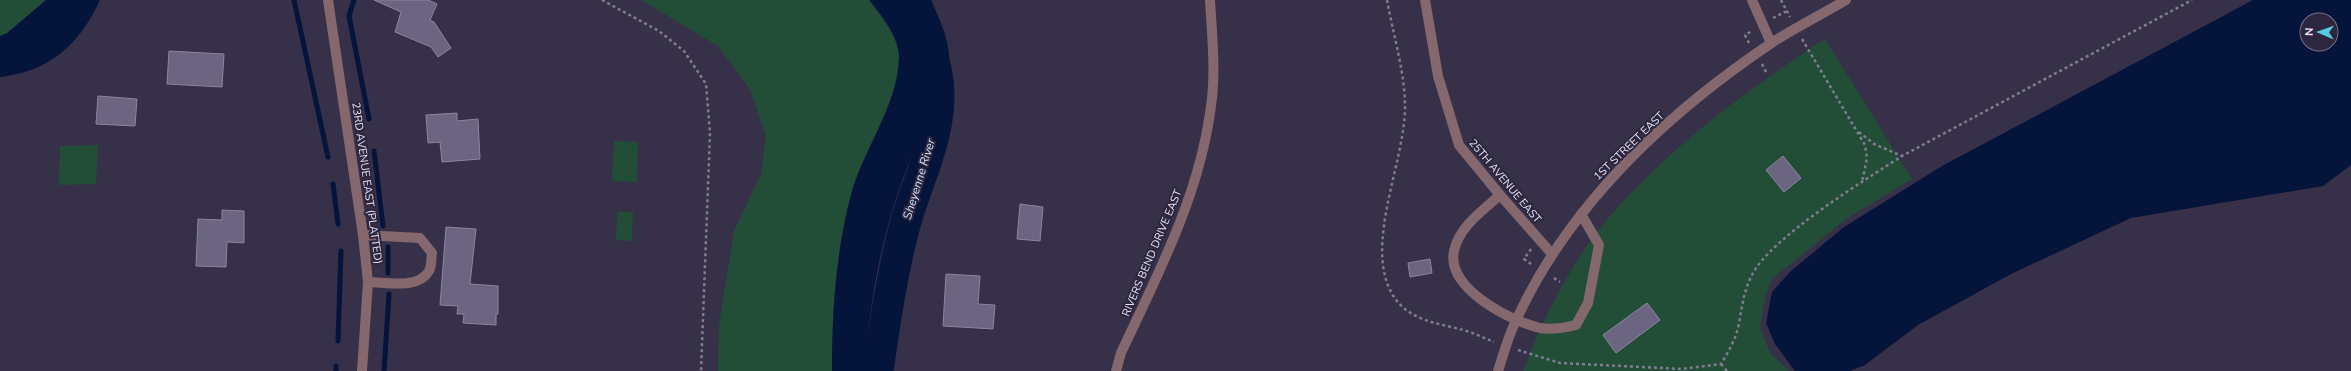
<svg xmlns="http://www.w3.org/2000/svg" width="2351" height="371" font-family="'Nunito Sans',sans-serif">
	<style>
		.green { fill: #224e38 }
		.water { fill: #04143b; fill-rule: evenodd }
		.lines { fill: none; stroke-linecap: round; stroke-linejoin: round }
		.stream { stroke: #04143b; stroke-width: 5 }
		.river { stroke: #04143b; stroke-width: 31 }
		.building { fill: #6c6581; stroke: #8c85a3 }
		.path { stroke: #817c92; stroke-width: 2.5; stroke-dasharray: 3 3; stroke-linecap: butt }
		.service { stroke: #84686e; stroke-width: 10 }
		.minor { stroke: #84686e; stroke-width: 10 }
		.labels { text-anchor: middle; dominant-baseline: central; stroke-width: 4; stroke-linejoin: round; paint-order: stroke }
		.street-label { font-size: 11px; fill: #e8e4f5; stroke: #2c263e }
		.water-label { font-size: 12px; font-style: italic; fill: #d0e0fd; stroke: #2c263e }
	</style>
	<rect width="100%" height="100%" fill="#363049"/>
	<g class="green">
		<path d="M0,0H46L7,33L0,36Z"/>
		<path d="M641,0H869C881,15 900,38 899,58C898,103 865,147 852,191C836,249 832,311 832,371H718L719,325L734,231L761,174L766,136L750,89L718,46Z"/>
		<path d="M1825,39L1912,179L1846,219L1772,279L1765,298L1760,327L1770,353L1789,371H1523C1542,320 1574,257 1610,216C1671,146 1748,89 1825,39Z"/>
		<path d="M614,141L638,142L637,182L612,181Z"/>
		<path d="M98,145L96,184L59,185L60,146Z"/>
		<path d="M617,212H633L632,241L616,240Z"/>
	</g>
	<g class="water">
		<path d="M46,0H100C80,44 49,72 0,77V36L7,33Z"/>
		<path d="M869,0H931C939,18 951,43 949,63C946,94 925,125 913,153C884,222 869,297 865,371H832C832,311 836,249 852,191C865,147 898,104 899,58C900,38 881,15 869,0Z"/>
		<path d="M2253,0H2351V165L2323,186L2131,218L2011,274L1918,325L1865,365L1850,371H1795L1775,344L1766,323L1772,292L1791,271L1844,227L1942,166ZM2307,20H2331V44H2307Z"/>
	</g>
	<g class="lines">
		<g class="stream">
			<path d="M294,0L328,157"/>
			<path d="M354,0L349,16L369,119"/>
			<path d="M374,151L383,226"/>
			<path d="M333,184L338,224"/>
			<path d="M388,247V273"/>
			<path d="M338,341L341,251"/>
			<path d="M336,371V366"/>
			<path d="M384,371L389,294"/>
		</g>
		<path class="river" d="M878,371C885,322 892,273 905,225C911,202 921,179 928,156C949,93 942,47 892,0"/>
	</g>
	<g class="building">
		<path d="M374,0H428L437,4L430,20L434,22L451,48L438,57L431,47L395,32L401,12Z"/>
		<path d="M169,51L224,54L222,87L167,84Z"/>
		<path d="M98,96L137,99L135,126L96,124Z"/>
		<path d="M457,113V121L478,119L480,159L442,162L440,142L428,143L426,115Z"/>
		<path d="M1783,156L1801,178L1784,192L1766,170Z"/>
		<path d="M1020,204L1043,207L1040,241L1017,239Z"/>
		<path d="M222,210L244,211V243L227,242L226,267L196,266L198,219L222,220Z"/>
		<path d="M446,227L476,229L470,284L498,286V314H496V325L463,323L464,314H457L458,306L440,305Z"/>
		<path d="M1430,259L1432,273L1410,277L1408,263Z"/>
		<path d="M946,274L980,276L978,304L995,305L993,329L943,326Z"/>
		<path d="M1647,303L1660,320L1616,353L1603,335Z"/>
	</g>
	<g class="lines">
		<g class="path">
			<path d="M602,0L659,31L684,51L706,84L710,133L701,371"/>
			<path d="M1387,0C1393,34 1405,72 1405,107C1405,163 1362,248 1394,297C1410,321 1438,323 1463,330C1474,333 1484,338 1494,342"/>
			<path d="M1781,0L1790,17"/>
			<path d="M1773,18L1787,11"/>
			<path d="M1802,39L1865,145L1867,158L1862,182"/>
			<path d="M1749,43L1745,35L1752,31"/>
			<path d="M1762,64L1767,74"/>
			<path d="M1859,132L1874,144L1902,156"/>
			<path d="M1531,249L1524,259L1531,264"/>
			<path d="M1554,278L1560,282"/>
			<path d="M1518,350L1560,363L1682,369L1721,364C1728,353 1735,340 1738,328C1742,309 1743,292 1752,275C1770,238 1865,180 1902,156L2192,0"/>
			<path d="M1721,364L1727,371"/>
		</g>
		<g class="service">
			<path d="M1500,195C1482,211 1459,227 1454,251C1446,288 1510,321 1540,328C1552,330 1564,328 1576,325L1588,303L1599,245L1581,214"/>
			<path d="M363,235L420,238L432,253C431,258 432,266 429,271C418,290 386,282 368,282"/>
		</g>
		<g class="minor">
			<path d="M328,0L363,235L368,282L362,371"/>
			<path d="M1425,0L1438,76L1459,145L1500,195L1552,254"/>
			<path d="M1752,0L1771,43"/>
			<path d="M1116,371L1121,353C1158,274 1200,194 1211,106C1216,72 1212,35 1210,0"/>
			<path d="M1498,371C1503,356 1507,340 1514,325C1566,208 1665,115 1770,44C1794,28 1821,15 1846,0"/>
		</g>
	</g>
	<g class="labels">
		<g class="street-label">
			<text transform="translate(1629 146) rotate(-44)">1ST STREET EAST</text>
			<text transform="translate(1505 181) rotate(50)">25TH AVENUE EAST</text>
			<text transform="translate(367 183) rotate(82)">23RD AVENUE EAST (PLATTED)</text>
			<text transform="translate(1152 253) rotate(-67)">RIVERS BEND DRIVE EAST</text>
		</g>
		<g class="water-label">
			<text transform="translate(919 179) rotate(-73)">Sheyenne River</text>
		</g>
	</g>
	<g transform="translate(2319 32) rotate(272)"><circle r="19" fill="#2c263e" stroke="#777287"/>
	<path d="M0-3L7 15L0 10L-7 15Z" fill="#57c9e2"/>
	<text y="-6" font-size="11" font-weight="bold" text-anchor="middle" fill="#e8e4f5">N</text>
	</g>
</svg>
